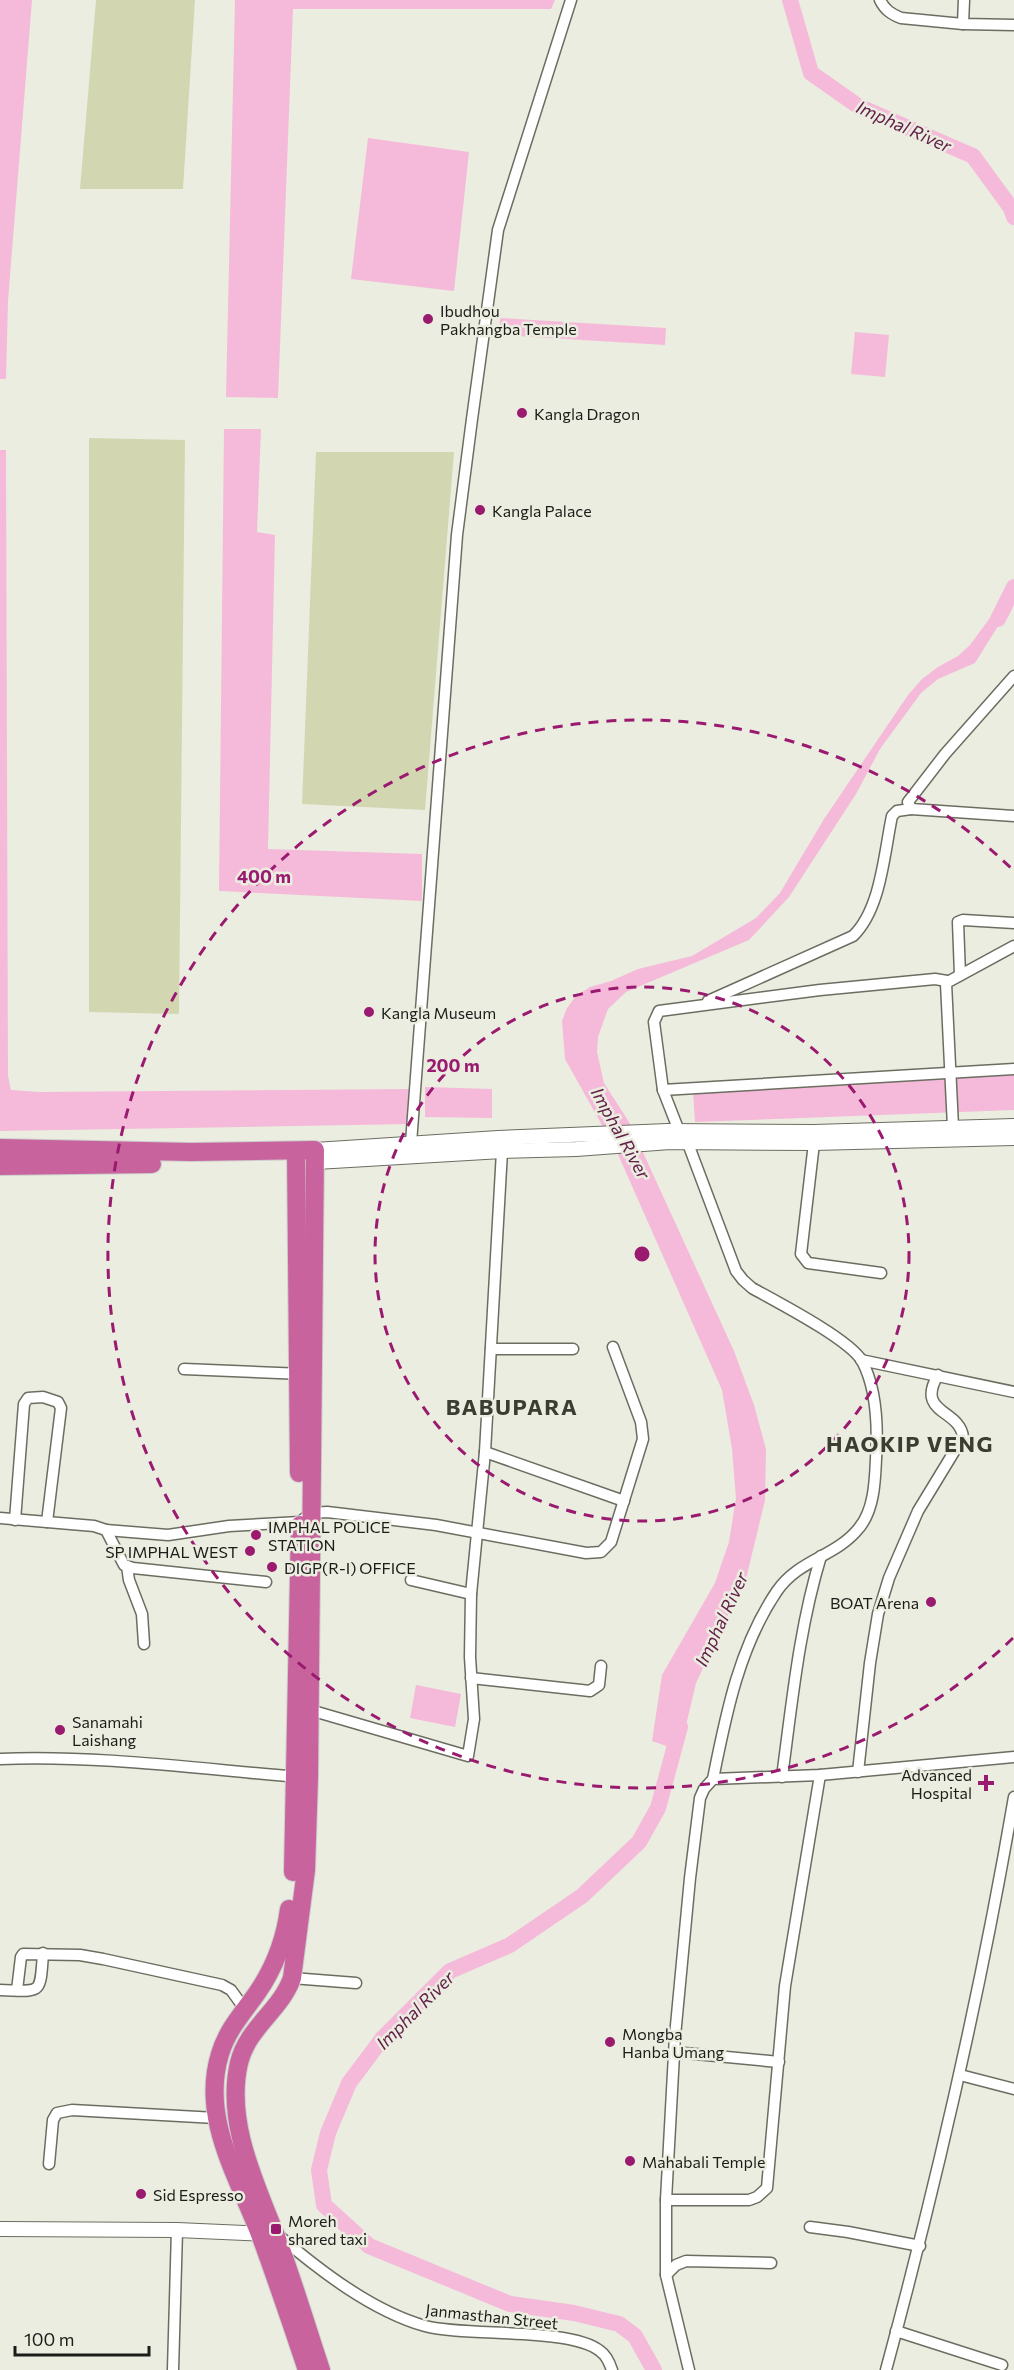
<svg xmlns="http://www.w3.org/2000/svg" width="1014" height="2370" font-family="Commissioner,sans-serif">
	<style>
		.green { fill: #d2d7b2 }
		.water { fill: #f5bad9 }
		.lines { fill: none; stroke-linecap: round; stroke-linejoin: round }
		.river { stroke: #f5bad9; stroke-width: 16 }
		.street-casing { stroke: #6c6d61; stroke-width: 13 }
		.secondary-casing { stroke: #6c6d61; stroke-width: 16 }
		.highway-casing { stroke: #cdcdcc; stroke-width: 20 }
		.street { stroke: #fff; stroke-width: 10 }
		.secondary { stroke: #fff; stroke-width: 14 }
		.highway { stroke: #c8639e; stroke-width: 18 }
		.ring { fill: none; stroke: #9a1a6f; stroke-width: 3; stroke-dasharray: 10 8 }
		.poi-dot { fill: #9a1a6f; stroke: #ebede0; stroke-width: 2 }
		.labels { text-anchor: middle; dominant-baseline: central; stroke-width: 5; stroke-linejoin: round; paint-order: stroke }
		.poi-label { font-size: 16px; fill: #1c1c18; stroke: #ebede0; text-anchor: start }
		.street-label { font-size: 16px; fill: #1c1c18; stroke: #ebede0 }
		.water-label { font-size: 18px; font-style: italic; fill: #64204a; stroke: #ebede0 }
		.district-label { font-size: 22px; font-weight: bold; letter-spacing: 1.5px; fill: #3b3d32; stroke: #ebede0 }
		.centre { fill: #9a1a6f; stroke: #ebede0; stroke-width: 3 }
		.ring-label { font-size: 18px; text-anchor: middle; font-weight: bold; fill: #9a1a6f; stroke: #ebede0; stroke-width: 5; stroke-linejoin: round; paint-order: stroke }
	</style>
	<rect width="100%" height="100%" fill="#ebede0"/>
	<g class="green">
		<path d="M96,0H195L183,189H80Z"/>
		<path d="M89,438L185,440L179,1014L89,1012Z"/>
		<path d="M316,452H454L425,810L302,804Z"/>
	</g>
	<g class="water">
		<path d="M0,0H32L8,301L6,379H0Z"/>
		<path d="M235,0H555L551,9H293L278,398L226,397Z"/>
		<path d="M368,138L469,152L454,291L351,279Z"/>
		<path d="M500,318L666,328L665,345L499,335Z"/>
		<path d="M855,332L889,335L885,377L851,374Z"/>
		<path d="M224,429H261L257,532L275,535L268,849L422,854V901L219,891Z"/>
		<path d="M0,450H6L8,1076L11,1090L40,1092L411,1089V1124L0,1131Z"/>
		<path d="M1011,589L1005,615L975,663L938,679L921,693L880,749L856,794L789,897L749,940L626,992L608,1009L598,1037L597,1052L604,1083L629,1122L734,1351L754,1405L766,1449L765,1500L747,1575L696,1683L680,1751L652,1741L662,1675L715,1583L729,1542L736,1498L732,1449L722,1390L617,1152L565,1059L562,1021L567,1008L576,996L590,987L611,981L638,969L692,956L756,918L780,893L824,819L908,695L922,679L938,667L958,656L970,645Z"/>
		<path d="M1014,1075V1110L695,1122L693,1091Z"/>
		<path d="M425,1087L492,1089V1118L425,1117Z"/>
		<path d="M416,1685L461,1694L455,1727L410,1718Z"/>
	</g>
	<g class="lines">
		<g class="river">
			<path d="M790,0L811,73L858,106L973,156L1011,208L1014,217"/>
			<path d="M998,619L1014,587"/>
			<path d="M654,2370L635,2336L619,2324L574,2313L510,2304L369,2246L324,2205L319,2170L328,2133L349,2083L382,2039L450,1971L510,1945L582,1896L639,1842L658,1808L680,1727"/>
		</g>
		<g class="street-casing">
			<g id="street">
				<path d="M880,0C885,10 891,14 901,18L963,24L1014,25"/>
				<path d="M963,24L964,0"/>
				<path d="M1014,676L945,754L908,802L911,809L1014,816"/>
				<path d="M960,975L958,922L963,920L1014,923"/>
				<path d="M947,981L935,979L820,990L659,1011L654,1022L663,1090L1014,1069"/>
				<path d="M708,1001L853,936C881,909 884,854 892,816L897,811L911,809"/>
				<path d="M663,1090L679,1131L687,1141L736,1271L743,1280L752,1288C777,1302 849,1339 862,1361C877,1389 878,1427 876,1459C875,1482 874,1510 859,1528C836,1557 799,1559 777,1591C739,1647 726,1714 713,1779"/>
				<path d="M953,1127L946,983L1014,946"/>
				<path d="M411,1143L457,535L472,419L498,230L571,0"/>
				<path d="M814,1143L801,1254L808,1263L881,1273"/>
				<path d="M491,1349H573"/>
				<path d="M861,1360L1014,1392"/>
				<path d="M184,1369L303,1374"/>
				<path d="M485,1452L624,1501"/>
				<path d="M0,1518L94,1526L106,1530L124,1565L133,1568L266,1582"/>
				<path d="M15,1520L24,1404L28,1398L43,1397L58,1402L61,1408L47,1522"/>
				<path d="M106,1530L168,1535L229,1526L300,1522L311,1513L327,1512L436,1525L586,1553L601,1552L611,1542L643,1439L641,1422L613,1347"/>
				<path d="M127,1566L129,1580L142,1614L144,1644"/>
				<path d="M411,1580L471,1594"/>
				<path d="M471,1678L590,1691L599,1685L601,1666"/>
				<path d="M310,1710L468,1756L474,1719L470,1657L471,1594L485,1452L502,1151"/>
				<path d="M0,1759C99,1755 200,1769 299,1777"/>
				<path d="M858,1772L870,1663L878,1614L889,1578L918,1511L963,1437C960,1409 915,1414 938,1375"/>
				<path d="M782,1777C792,1703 799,1628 821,1556"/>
				<path d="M292,1978L356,1983"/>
				<path d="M0,1990C42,1991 40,1996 43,1953"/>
				<path d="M17,1990L21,1957L23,1954L80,1955L103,1959L222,1985L231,1990L244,2008"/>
				<path d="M674,2052L779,2062"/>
				<path d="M960,2075L1014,2089"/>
				<path d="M49,2164L53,2120L57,2113L72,2110L216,2118"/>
				<path d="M666,2200H749L757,2197L767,2188L785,1986L820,1775"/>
				<path d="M810,2227L848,2232L920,2246"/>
				<path d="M278,2235C319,2270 372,2311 425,2326C466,2337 571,2327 600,2351C606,2355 610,2364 612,2370"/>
				<path d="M666,2275L676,2265L686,2261L771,2263"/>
				<path d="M896,2331L1002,2365"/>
				<path d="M173,2370L177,2230"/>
				<path d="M689,2370L666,2275V2200L675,2036L690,1878L700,1798L704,1789L713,1779L820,1775L1014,1757"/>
				<path d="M886,2370C937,2181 981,1990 1014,1797"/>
			</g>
		</g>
		<g class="secondary-casing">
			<g id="secondary">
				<path d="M315,1150L498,1138L668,1131L814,1132L1014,1126"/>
				<path d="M316,1162L502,1151L576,1149L670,1142L814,1143L1014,1138"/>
				<path d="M0,2229L177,2230L268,2234"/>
			</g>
		</g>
		<g class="highway-casing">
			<g id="highway">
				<path d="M0,1148L191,1152L315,1150L309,1778L306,1870L292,1978C281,2010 247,2028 239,2063C224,2127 261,2194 282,2252C296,2291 308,2331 321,2370"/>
				<path d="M296,1151L299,1473"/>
				<path d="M0,1166L152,1164"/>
				<path d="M293,1872L300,1525"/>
				<path d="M289,1909C285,1940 275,1967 257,1993C243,2013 227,2030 220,2054C200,2119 239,2178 261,2237C277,2281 292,2325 307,2370"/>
			</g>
		</g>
		<use href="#street" class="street"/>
		<use href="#secondary" class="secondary"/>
		<use href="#highway" class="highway"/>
	</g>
	<g class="ring">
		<circle cx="642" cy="1254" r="267"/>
		<path d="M1013 1638A534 534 0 1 1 1013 870"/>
	</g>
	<g class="poi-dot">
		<circle cx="428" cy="319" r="6"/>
		<circle cx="522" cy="413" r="6"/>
		<circle cx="480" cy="510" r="6"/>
		<circle cx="369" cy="1012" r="6"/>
		<circle cx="256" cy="1535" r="6"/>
		<circle cx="250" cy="1551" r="6"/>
		<circle cx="272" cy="1567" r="6"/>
		<circle cx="931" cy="1602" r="6"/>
		<circle cx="60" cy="1730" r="6"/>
		<path d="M983 1774h6v6h6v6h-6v6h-6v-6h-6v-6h6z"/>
		<circle cx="610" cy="2042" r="6"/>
		<circle cx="630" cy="2161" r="6"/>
		<circle cx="141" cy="2194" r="6"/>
		<rect x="270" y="2223" width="12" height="12" rx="3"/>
	</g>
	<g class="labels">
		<g class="poi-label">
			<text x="440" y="310">Ibudhou<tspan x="440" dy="18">Pakhangba Temple</tspan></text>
			<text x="534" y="413">Kangla Dragon</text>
			<text x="492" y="510">Kangla Palace</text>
			<text x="381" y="1012">Kangla Museum</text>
			<text x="268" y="1526">IMPHAL POLICE<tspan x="268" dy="18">STATION</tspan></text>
			<text x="238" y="1551" text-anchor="end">SP IMPHAL WEST</text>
			<text x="284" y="1567">DIGP(R-I) OFFICE</text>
			<text x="919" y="1602" text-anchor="end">BOAT Arena</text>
			<text x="72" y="1721">Sanamahi<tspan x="72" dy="18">Laishang</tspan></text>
			<text x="972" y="1774" text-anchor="end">Advanced<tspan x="972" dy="18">Hospital</tspan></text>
			<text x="622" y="2033">Mongba<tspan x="622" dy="18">Hanba Umang</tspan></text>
			<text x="642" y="2161">Mahabali Temple</text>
			<text x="153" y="2194">Sid Espresso</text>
			<text x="288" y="2220">Moreh<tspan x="288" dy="18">shared taxi</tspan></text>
		</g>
		<g class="street-label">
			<text transform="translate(492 2316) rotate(6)">Janmasthan Street</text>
		</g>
		<g class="water-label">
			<text transform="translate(904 126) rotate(24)">Imphal River</text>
			<text transform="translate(621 1133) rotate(61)">Imphal River</text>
			<text transform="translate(721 1619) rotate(-65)">Imphal River</text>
			<text transform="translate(415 2010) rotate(-45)">Imphal River</text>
		</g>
		<g class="district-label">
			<text x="512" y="1406">BABUPARA</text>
			<text x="910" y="1443">HAOKIP VENG</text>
		</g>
	</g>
	<circle cx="642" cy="1254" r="9" class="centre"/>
	<g class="ring-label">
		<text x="264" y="883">400 m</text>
		<text x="453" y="1072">200 m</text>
	</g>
	<path d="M15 2346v9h134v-9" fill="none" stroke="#1c1c18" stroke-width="3"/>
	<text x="24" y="2346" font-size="18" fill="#1c1c18" stroke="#ebede0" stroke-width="4.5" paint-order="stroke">100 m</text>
</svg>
